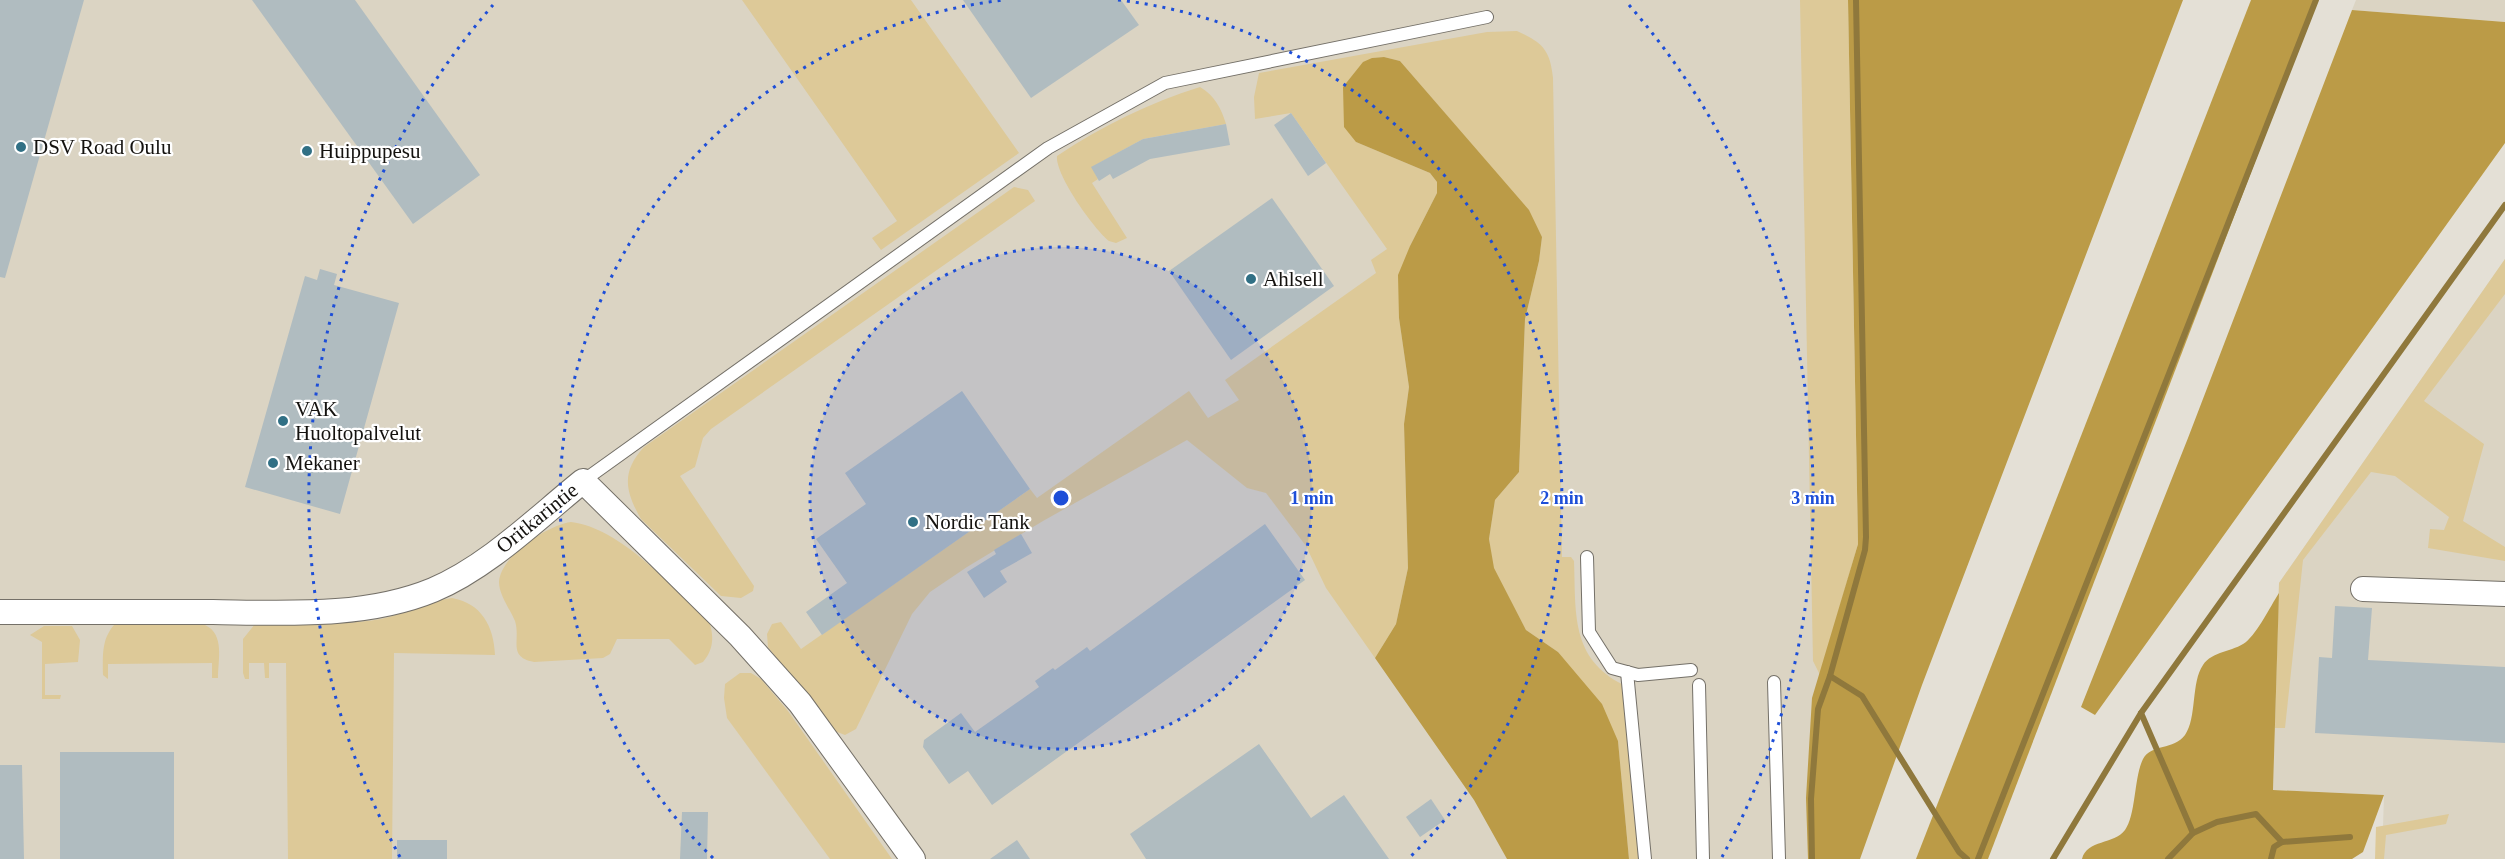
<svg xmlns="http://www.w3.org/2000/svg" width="2505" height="859" font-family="'Times New Roman',serif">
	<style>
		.built { fill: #dbd4c3 }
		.green { fill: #ddc998 }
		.forest { fill: #bb9b47 }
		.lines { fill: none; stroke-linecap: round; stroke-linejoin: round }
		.stream { stroke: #8f783c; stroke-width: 6 }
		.building { fill: #b0bcc0 }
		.service-casing { stroke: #747068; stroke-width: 14 }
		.minor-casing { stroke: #747068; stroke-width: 26 }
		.service { stroke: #fff; stroke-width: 12 }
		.minor { stroke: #fff; stroke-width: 24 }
		.ring { fill: none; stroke: #1d4ed8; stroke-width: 3; stroke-dasharray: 3 6 }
		.poi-dot { fill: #317085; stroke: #fff; stroke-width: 2 }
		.labels { text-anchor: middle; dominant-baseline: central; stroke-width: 4.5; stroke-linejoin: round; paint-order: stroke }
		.poi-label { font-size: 21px; fill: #14120f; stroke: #fff; text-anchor: start }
		.street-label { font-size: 21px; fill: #14120f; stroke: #fff }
		.centre { fill: #1d4ed8; stroke: #fff; stroke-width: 3 }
		.ring-label { font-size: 18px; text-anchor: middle; font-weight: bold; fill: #1d4ed8; stroke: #fff; stroke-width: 4.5; stroke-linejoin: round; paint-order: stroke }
	</style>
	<rect width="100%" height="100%" fill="#e4e0d6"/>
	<g class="built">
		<path d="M0,0H1828L1823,822L1811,859H0Z"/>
		<path d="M2356,0H2505V22L2352,10Z"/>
		<path d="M2505,259V859H2382L2384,795L2273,790L2279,583Z"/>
	</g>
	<g class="green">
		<path d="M742,0H911L1019,153L881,250L872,238L897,221Z"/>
		<path d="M1800,0H1848L1858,544L1820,675L1813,661Z"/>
		<path d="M1517,31C1543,43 1550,50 1553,78L1562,557H1571L1574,561C1576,612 1570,659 1624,685L1641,859H1629L1618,741L1558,652L1526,630L1493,568L1489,539L1495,500L1519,472L1525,319L1539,261L1542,237L1528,210L1400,61L1384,57L1372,58L1356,142L1430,173L1437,182V193L1410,246L1399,318L1409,387L1404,424L1408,568L1396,624L1375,658L1326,588L1306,546L1266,493L1247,488L1187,440L1043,521L967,567L930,592L912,614L856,729L845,735L832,730L768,647L767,634L772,624L781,622L801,649L1030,489L1037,498L1189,391L1208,418L1239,400L1225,380L1376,273L1371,260L1387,249L1291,113L1255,119L1254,97L1259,73L1487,32Z"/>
		<path d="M1200,87C1215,96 1221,108 1226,124L1143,139L1092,167L1098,179L1092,183L1127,238L1116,243L1109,241C1094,229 1055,175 1057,156C1102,126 1149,103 1200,87Z"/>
		<path d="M1014,187L1028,190L1035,201L711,429L703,438L695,467L680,476L754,586L753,591L741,598L721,596L641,519C625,491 621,472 644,447Z"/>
		<path d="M2505,259V294L2424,401L2484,444L2463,521L2505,547V561L2428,548L2430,529L2444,530L2449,517L2395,476L2371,472L2303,560L2285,728H2275L2279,583Z"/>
		<path d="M571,522C621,528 673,588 709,621C714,636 714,649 703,662L695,665L669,639H617L610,654L603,658L534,662C507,657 521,640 515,621C510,609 499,595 499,582C500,556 548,525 571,522Z"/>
		<path d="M452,598C481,603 494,626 495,655L394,653L392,859H288L286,663H269V678H265L264,663H249V679H245L243,673V639L255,624C297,623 340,626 381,619C405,614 428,601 452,598Z"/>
		<path d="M114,625H205C225,634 218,660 218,678H212V663L108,664V679L103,675C103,657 101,640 114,625Z"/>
		<path d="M44,626H72L80,640L78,662L45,664V695H61L60,699H42V642L30,635Z"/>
		<path d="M740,673H751L761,679L788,711L892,859H830L727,718L724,698L725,684Z"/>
		<path d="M2449,814L2446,824L2386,835L2384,859H2375L2376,827Z"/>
	</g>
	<g class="forest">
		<path d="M1848,0H2183L1922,685L1860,859H1808L1806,798L1812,698L1858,544Z"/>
		<path d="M2251,0H2317L1988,859H1916Z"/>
		<path d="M2352,10L2505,22V143L2095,715L2081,707L2188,438Z"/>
		<path d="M1384,57L1400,61L1529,210L1542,237L1539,261L1525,319L1519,472L1495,500L1489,539L1494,568L1526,630L1558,652L1602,704L1618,741L1629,859H1507L1474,800L1375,658L1396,624L1408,568L1404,424L1409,387L1399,318L1398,275L1410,246L1437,193V182L1430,173L1356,142L1344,127L1343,87L1363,62L1372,58Z"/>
		<path d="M2279,593L2273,790L2384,795L2363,852L2352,859H2082C2087,839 2114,845 2125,830C2136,815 2134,777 2143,759C2151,744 2174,750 2185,735C2197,718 2191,682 2203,665C2212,651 2233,652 2246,642C2258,632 2270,607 2279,593Z"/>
	</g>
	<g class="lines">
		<g class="stream">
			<path d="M1830,676L1862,696L1959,852L1967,859"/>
			<path d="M2141,713L2193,833"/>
			<path d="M1812,859L1811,799L1818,709L1830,676L1865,550L1866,537L1856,0"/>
			<path d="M1978,859L2316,0"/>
			<path d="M2053,859L2141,713L2505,205"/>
			<path d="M2168,859L2193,833L2217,822L2256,814L2282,842"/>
			<path d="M2271,859L2274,847L2282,842L2350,837"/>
		</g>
	</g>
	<g class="building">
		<path d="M0,0H84L5,278L0,277Z"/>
		<path d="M252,0H355L480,175L413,224Z"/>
		<path d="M963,0H1121L1139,25L1031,98Z"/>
		<path d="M1291,113L1326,163L1308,176L1274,125Z"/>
		<path d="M1226,124L1230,145L1150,159L1113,179L1110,174L1099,181L1091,167L1143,139Z"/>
		<path d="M1272,198L1334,286L1231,360L1169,271Z"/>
		<path d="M320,269L337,274L334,285L399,303L340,514L245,487L305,276L317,280Z"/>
		<path d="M962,391L1030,489L822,635L806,612L847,583L816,539L866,504L845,473Z"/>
		<path d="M1265,524L1305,580L992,805L968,771L949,784L923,747L924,740L961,713L975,732L1039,687L1035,681L1053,668L1055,670L1087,647L1090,651Z"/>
		<path d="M1021,534L1032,553L1000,571L1007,582L984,598L967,572L996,554L994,550Z"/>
		<path d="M2335,606L2372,608L2368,660L2505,667V743L2315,733L2319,657L2332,658Z"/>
		<path d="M1259,744L1311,818L1344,795L1389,859H1146L1130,834Z"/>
		<rect x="60" y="752" width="114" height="107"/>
		<path d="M0,765H22L24,859H0Z"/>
		<path d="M1431,799L1445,820L1420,837L1406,817Z"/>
		<path d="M682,812H708L707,859H680Z"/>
		<rect x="397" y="840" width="50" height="19"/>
		<path d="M1017,840L1030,859H990Z"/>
	</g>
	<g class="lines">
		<g class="service-casing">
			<g id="service">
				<path d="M583,481L1048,148L1165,83L1487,17"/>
				<path d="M1587,557L1589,632L1612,668L1638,675L1691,670"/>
				<path d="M1627,672L1645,859"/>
				<path d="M1774,682L1779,859"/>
				<path d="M1699,685L1703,859"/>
			</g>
		</g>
		<g class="minor-casing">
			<g id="minor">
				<path d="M2363,589L2505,594"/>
				<path d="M0,612C71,612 142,612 213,612C285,613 365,618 433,590C488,567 537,518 583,481L740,636L800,703L913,859"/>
			</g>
		</g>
		<use href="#service" class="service"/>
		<use href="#minor" class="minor"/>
	</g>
	<circle cx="1061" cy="498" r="251" fill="#1d4ed8" fill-opacity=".12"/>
	<g class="ring">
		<circle cx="1061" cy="498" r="251"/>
		<path d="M713 858A501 501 0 0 1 1004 0M1118 0A501 501 0 0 1 1409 858"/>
		<path d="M400 857A752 752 0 0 1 493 5M1629 5A752 752 0 0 1 1722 857"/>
	</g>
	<g class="poi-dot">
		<circle cx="21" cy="147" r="6"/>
		<circle cx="307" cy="151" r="6"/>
		<circle cx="1251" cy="279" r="6"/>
		<circle cx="283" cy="421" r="6"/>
		<circle cx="273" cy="463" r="6"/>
		<circle cx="913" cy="522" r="6"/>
	</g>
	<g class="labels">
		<g class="poi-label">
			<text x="33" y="147">DSV Road Oulu</text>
			<text x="319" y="151">Huippupesu</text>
			<text x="1263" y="279">Ahlsell</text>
			<text x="295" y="409">VAK<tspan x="295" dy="24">Huoltopalvelut</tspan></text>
			<text x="285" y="463">Mekaner</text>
			<text x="925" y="522">Nordic Tank</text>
		</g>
		<g class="street-label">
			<text transform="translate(537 518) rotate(-39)">Oritkarintie</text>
		</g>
	</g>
	<circle cx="1061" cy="498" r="9" class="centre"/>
	<g class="ring-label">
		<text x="1312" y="504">1 min</text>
		<text x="1562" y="504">2 min</text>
		<text x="1813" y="504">3 min</text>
	</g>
</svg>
